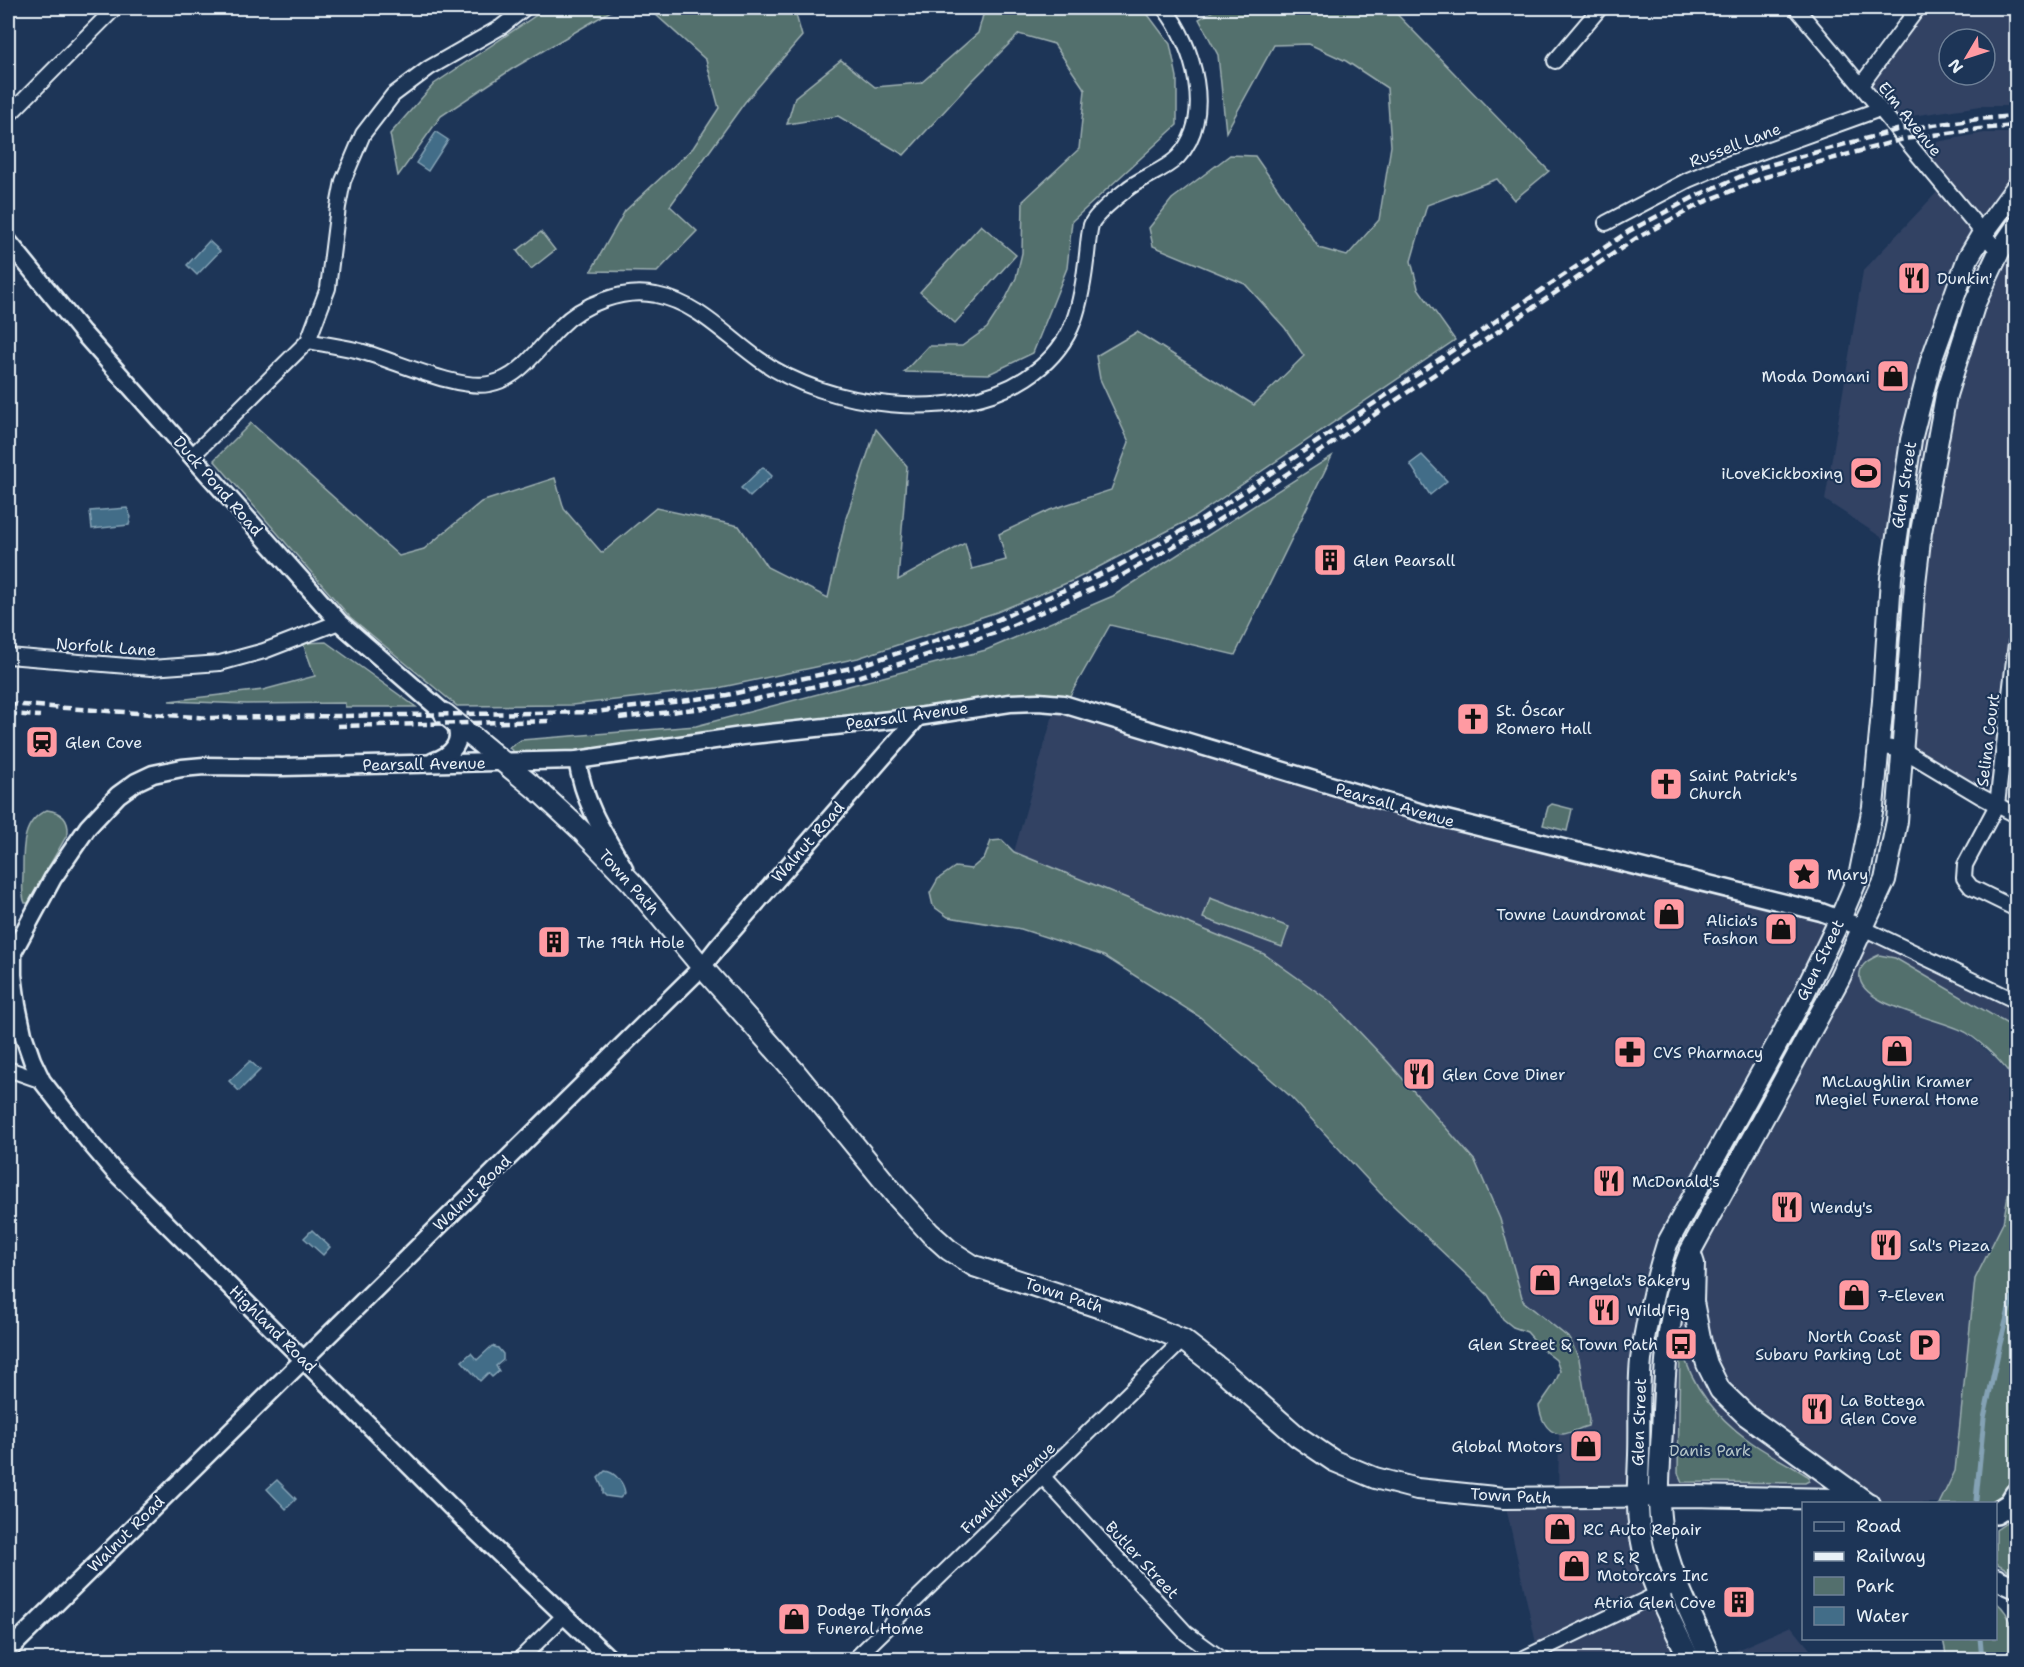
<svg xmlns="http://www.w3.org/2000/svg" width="2024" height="1667" font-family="'Shantell Sans',sans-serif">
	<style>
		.built { fill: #304264; fill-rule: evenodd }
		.green { fill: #536f6d; stroke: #9eb0b2; stroke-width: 1.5 }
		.water { fill: #426d88; stroke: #84a2b5; stroke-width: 1.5 }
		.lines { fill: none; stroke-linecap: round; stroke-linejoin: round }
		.stream { stroke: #84a2b5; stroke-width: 5 }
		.minor-casing { stroke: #e8f1f8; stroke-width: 18 }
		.tertiary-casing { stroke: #e8f1f8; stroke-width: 21 }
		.secondary-casing { stroke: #e8f1f8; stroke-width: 24 }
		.primary-casing { stroke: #e8f1f8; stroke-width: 26 }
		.minor { stroke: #1d3557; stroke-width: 14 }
		.tertiary { stroke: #1d3557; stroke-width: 16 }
		.secondary { stroke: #1d3557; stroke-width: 20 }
		.primary { stroke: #1d3557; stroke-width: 21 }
		.rail { stroke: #e8f1f8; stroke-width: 4.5; stroke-dasharray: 9 4.5; stroke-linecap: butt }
		.labels { text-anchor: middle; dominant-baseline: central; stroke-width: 4.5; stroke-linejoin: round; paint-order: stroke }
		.street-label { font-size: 16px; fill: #e8f1f8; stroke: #1d3557 }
		.poi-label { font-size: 16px; fill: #e8f1f8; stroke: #1d3557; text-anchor: start }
		.park-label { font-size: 16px; fill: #b4c4c7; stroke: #1d3557 }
	</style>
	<rect width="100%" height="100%" fill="#1d3557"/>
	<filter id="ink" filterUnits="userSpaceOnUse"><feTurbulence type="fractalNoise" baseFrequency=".0167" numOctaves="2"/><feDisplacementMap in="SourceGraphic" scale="12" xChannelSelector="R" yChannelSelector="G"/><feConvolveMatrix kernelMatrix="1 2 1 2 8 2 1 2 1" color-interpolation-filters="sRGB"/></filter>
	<g filter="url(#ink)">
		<g class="built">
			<path d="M1920,8H2016V106H1981L1891,119L1868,87ZM1949,39H1985V75H1949Z"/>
			<path d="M1984,133H2016V602L1994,800L1894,743L1898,647L1909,545L1887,541L1825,500L1863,271L1940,189L1905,148Z"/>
			<path d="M1056,704L1426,814L1851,919L2016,999V1029L1895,958L1911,1013L1966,1032L1995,1058L2016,1083V1151L2003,1223L1975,1279L1955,1471L1939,1503H1870L1637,1497L1641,1538L1687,1659H1512L1537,1648L1504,1498L1558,1499L1559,1433L1566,1434L1588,1426L1589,1420L1579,1359L1570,1339L1523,1301L1500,1219L1475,1161L1330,1001L1264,954L1014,852Z"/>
			<path d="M1791,1626L1818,1659L1714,1660Z"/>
		</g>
		<g class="green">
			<path d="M547,8H616L512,69L441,116L398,176L390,134L434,84Z"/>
			<path d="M633,8H794L802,36L745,102L670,206L697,231L657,272L591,271L625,211L693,148L719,108L706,60L656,15Z"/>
			<path d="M985,8H1143L1170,44L1177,77V125L1072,221L1067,268L1033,353L989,374L904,372L928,346H962L987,328L1004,302L1016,278L1022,253L1023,201L1079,149L1085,90L1054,44L1019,34L971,82L904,155L838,116L787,124L795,97L841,60L875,87L921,83L978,33Z"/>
			<path d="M1218,8H1391L1549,171L1514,200L1497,179L1427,205L1411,261L1418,288L1455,340L1194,517L1074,580L997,612L858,658L718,688L572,705L457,706L350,617L214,460L251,423L399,556L424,549L481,502L555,478L564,509L602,553L656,508L739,526L767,567L828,598L846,518L876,429L907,466L898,580L965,543L972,569L1006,560L999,534L1050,510L1111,490L1129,442L1100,379L1096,356L1137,332L1254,405L1304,356L1285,328L1245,284L1153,246L1149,228L1172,199L1230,155L1255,156L1319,248L1347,256L1379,220L1391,146L1387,88L1346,61L1309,44L1274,45L1226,132L1218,55L1199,19Z"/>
			<path d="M981,225L1016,255L955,323L920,292Z"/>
			<path d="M541,232L555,250L531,269L517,251Z"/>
			<path d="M1332,456L1235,655L1110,625L1064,706L1056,704L586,758L517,754L509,748L521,740L696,726L986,650L1113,596Z"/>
			<path d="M326,642L416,707H345V703L246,704L169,701L263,690L315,676L303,643Z"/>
			<path d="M1552,804L1572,809L1567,831L1543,825L1548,807Z"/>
			<path d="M47,810C61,812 69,819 68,833L28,903H25C21,895 23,883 23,874C23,850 21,821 47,810Z"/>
			<path d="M1002,840L1014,852L1264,954L1330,1001L1388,1062L1475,1161L1500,1219L1523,1301L1570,1339L1579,1359L1589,1420L1588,1426C1580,1428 1571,1433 1563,1434C1547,1434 1541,1419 1539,1406L1555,1383L1560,1371L1556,1360L1542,1349L1527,1332L1513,1327L1503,1319L1488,1295L1380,1193L1290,1096L1200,1017L1104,956L1021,929L948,917L933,906L930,893L938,879L955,867L971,869L985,857L991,841Z"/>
			<path d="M1210,898L1289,927L1282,947L1203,918Z"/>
			<path d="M1879,955L1895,958L2016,1029V1083C2005,1065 1985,1045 1967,1033C1946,1019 1854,1006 1860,973C1861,963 1871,959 1879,955Z"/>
			<path d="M2016,1151V1475L2004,1500L1996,1504H1939L1955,1471L1975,1279L2003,1223Z"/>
			<path d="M1680,1350H1683C1690,1385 1718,1418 1747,1439C1765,1453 1787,1463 1806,1475L1809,1477V1481L1805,1483L1682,1482L1678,1473Z"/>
			<path d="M2011,1520L2015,1522L2011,1572L1996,1563V1530Z"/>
			<path d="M1996,1602C2013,1615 2017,1640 2016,1659H1947L1943,1639L1996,1638Z"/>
		</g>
		<g class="water">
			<path d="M436,132L448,140L428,171L416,163Z"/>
			<path d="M209,241L220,251L197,275L187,265Z"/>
			<path d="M1422,455L1447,481L1430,495L1410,464Z"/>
			<path d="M763,467L772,476L750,497L741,488Z"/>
			<path d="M127,508L131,517L129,525L92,529L90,511Z"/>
			<path d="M250,1061L260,1070L239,1091L229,1081Z"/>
			<path d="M312,1230L330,1247L323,1255L304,1238Z"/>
			<path d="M492,1346L498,1348L503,1354V1360L496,1366L499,1371L492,1377L488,1373L480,1381L462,1361L471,1353L477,1360Z"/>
			<path d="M605,1471C615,1472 624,1483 625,1493L620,1498L606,1496L603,1493V1489L598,1478Z"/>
			<path d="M277,1480L296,1499L286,1509L267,1489Z"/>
		</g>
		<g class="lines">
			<g class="stream">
				<path d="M1976,1500L1984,1418L2000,1344L2016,1282"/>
				<path d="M1980,1638L1982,1660"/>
			</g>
			<g class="minor-casing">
				<g id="minor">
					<path d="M1796,8C1864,88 1930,171 1999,252"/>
					<path d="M1555,61L1600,8"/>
					<path d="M1861,85L1918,8"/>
					<path d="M8,116L115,8"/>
					<path d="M1606,223L1688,180L1719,167L1880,109"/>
					<path d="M308,341C327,345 346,347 363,352C396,361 457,390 489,384C521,378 538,348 560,327C582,304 624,288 656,295C698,303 727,337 760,360C827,408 955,424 1026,378C1072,348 1080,312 1086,262C1088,250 1088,236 1091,225C1094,216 1117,197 1126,190C1141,177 1163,172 1178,157C1215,117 1194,45 1164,8"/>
					<path d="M192,456L308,341L328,288L338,207L343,181L363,134L393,95L429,68L501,27L525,8"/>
					<path d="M2016,643L1997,805L1965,865L1964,878L1971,887L2016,909"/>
					<path d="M8,656L151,668L220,663L264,651L339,622"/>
					<path d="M1879,746L1903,750L1980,796L2016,815"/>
					<path d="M1863,928L2016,1001"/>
					<path d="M8,1069L42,1081"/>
					<path d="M1043,1477L1186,1633L1223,1660"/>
					<path d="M519,1660L565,1615"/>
					<path d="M854,1660L1183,1340"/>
					<path d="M1520,1660L1678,1584"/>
				</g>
			</g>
			<g class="tertiary-casing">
				<g id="tertiary">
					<path d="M8,241L82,332L339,622L445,714"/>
					<path d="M577,760C584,803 602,831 624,868"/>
					<path d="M434,761C451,756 464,742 455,724"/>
					<path d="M8,1651L702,967L717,948L918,717"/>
					<path d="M611,1660L466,1522L113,1170L90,1143L42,1081L32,1060L23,1034L17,1005L13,975V952L53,878L88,827L118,795L136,782L153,774L182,768L204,766L282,767L577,760L742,736L918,717L1010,703L1038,702L1063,704L1426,814L1821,912L1863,928"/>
				</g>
			</g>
			<g class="secondary-casing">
				<g id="secondary">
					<path d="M445,714L542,794L584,833L633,884L702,967L796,1073L897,1197L930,1233L949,1250L974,1266L1128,1317L1183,1340L1224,1372L1297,1436L1334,1461L1375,1478L1417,1489L1504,1498L1691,1496L1836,1499L1870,1504"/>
					<path d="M1691,1255L1694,1264L1693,1302L1701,1343L1707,1364L1720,1390L1747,1416L1866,1502"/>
					<path d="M1996,1579L2016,1588"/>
					<path d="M1690,1660C1671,1620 1648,1581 1641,1537C1636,1510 1638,1483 1639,1455C1640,1424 1638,1391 1641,1360C1646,1320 1655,1282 1667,1244L1798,1006L1840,919L1860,872L1873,807L1883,701L1891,578L1911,440L1931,361L1968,258L1983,233L2016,188"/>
					<path d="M1711,1660C1694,1619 1670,1575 1662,1532C1656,1498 1660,1465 1662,1431C1665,1370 1666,1309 1690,1252L1839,979L1885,880L1897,821L1915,583L1921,532L1946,395L1975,303L1999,252L2016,227"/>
				</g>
			</g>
			<g class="primary-casing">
				<path id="primary" d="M1996,1513L2010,1504L2016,1494"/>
			</g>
			<use href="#minor" class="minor"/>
			<use href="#tertiary" class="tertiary"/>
			<use href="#secondary" class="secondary"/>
			<use href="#primary" class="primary"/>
			<g class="rail">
				<path d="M8,704L210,718L596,712L727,695L855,667L990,623L1114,568L1203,519L1629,231L1698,195L1762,167L1897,130L1978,119L2016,116"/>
				<path d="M8,714L40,716"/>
				<path d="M619,718L729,705L858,677L995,633L1121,576L1208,527L1635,239L1702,203L1765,177L1904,139L1979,129L2016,126"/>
				<path d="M337,726L553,721"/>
			</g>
		</g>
	</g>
	<defs>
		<g id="restaurant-square" transform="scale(1.725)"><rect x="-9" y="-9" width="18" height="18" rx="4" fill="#ff9aa2" stroke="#1d3557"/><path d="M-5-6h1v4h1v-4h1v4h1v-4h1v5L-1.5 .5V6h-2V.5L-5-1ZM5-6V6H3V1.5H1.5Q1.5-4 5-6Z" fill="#111"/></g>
		<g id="shop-square" transform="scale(1.725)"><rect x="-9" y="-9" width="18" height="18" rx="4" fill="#ff9aa2" stroke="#1d3557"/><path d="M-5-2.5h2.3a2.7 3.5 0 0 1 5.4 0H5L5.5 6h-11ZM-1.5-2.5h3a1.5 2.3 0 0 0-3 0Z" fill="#111"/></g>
		<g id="stadium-square" transform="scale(1.725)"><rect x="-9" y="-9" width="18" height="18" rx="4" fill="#ff9aa2" stroke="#1d3557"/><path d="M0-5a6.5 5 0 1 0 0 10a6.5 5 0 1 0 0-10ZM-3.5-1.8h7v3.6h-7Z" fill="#111"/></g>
		<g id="building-square" transform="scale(1.725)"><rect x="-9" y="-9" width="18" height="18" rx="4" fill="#ff9aa2" stroke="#1d3557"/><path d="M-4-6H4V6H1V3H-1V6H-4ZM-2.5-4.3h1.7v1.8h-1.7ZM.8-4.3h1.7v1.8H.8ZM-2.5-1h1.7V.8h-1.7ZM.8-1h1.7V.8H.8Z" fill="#111"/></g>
		<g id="church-square" transform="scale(1.725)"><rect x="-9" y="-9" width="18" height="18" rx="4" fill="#ff9aa2" stroke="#1d3557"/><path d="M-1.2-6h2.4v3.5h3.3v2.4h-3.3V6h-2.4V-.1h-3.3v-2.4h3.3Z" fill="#111"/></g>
		<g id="station-square" transform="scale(1.725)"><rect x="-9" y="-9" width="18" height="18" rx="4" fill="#ff9aa2" stroke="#1d3557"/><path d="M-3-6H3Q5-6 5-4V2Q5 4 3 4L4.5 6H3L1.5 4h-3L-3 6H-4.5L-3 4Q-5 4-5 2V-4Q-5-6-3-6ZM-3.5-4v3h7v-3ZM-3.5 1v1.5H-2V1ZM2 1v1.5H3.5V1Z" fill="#111"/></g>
		<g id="sight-square" transform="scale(1.725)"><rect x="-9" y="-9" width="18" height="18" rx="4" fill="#ff9aa2" stroke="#1d3557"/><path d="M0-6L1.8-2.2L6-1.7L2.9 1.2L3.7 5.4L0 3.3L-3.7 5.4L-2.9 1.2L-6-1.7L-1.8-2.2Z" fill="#111"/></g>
		<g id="pharmacy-square" transform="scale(1.725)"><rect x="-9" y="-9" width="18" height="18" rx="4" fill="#ff9aa2" stroke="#1d3557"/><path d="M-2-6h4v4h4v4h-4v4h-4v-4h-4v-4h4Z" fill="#111"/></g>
		<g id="bus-square" transform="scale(1.725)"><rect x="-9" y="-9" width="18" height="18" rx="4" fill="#ff9aa2" stroke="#1d3557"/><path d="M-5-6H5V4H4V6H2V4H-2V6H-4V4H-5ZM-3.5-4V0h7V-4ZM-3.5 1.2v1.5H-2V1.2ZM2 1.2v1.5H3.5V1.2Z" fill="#111"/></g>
		<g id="parking-square" transform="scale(1.725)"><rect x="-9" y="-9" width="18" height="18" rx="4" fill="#ff9aa2" stroke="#1d3557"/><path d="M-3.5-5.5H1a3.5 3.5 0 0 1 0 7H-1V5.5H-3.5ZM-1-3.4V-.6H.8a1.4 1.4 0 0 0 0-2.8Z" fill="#111"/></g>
	</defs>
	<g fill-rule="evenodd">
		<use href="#restaurant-square" x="1914" y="278"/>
		<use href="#shop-square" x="1893" y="376"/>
		<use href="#stadium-square" x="1866" y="473"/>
		<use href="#building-square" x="1330" y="560"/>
		<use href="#church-square" x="1473" y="719"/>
		<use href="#station-square" x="42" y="742"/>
		<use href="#church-square" x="1666" y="784"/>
		<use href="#sight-square" x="1804" y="874"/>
		<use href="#shop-square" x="1669" y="914"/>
		<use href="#shop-square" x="1781" y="929"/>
		<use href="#building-square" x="554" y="942"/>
		<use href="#shop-square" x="1897" y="1051"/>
		<use href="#pharmacy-square" x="1630" y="1052"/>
		<use href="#restaurant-square" x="1419" y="1074"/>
		<use href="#restaurant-square" x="1609" y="1181"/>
		<use href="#restaurant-square" x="1787" y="1207"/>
		<use href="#restaurant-square" x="1886" y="1245"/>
		<use href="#shop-square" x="1545" y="1280"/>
		<use href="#shop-square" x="1854" y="1295"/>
		<use href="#restaurant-square" x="1604" y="1310"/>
		<use href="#bus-square" x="1681" y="1344"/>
		<use href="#parking-square" x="1925" y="1345"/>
		<use href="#restaurant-square" x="1817" y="1409"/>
		<use href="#shop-square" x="1586" y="1446"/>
		<use href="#shop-square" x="1560" y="1529"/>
		<use href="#shop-square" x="1574" y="1566"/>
		<use href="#building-square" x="1739" y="1602"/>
		<use href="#shop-square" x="794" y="1619"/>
	</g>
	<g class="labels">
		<g class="street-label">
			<text transform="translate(1910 119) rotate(51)">Elm Avenue</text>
			<text transform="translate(1735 145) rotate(-21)">Russell Lane</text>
			<text transform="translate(1904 485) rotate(-81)">Glen Street</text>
			<text transform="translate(218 486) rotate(49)">Duck Pond Road</text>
			<text transform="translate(106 647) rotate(4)">Norfolk Lane</text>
			<text transform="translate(907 716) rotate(-8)">Pearsall Avenue</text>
			<text transform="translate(1988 740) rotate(-83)">Selina Court</text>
			<text transform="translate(424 764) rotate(-1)">Pearsall Avenue</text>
			<text transform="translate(1395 805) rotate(16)">Pearsall Avenue</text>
			<text transform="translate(808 842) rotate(-49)">Walnut Road</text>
			<text transform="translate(629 882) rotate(48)">Town Path</text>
			<text transform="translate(1820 960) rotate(-64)">Glen Street</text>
			<text transform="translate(472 1193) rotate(-44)">Walnut Road</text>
			<text transform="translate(1064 1295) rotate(18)">Town Path</text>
			<text transform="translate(273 1329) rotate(45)">Highland Road</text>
			<text transform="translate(1639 1422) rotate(-88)">Glen Street</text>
			<text transform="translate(1008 1488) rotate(-44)">Franklin Avenue</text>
			<text transform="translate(1511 1496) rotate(3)">Town Path</text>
			<text transform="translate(126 1534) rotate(-45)">Walnut Road</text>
			<text transform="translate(1142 1560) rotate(47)">Butler Street</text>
		</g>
		<g class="poi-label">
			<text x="1937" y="278">Dunkin'</text>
			<text x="1870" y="376" text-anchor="end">Moda Domani</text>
			<text x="1843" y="473" text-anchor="end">iLoveKickboxing</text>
			<text x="1353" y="560">Glen Pearsall</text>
			<text x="1496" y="710">St. Óscar<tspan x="1496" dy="18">Romero Hall</tspan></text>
			<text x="65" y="742">Glen Cove</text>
			<text x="1689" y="775">Saint Patrick's<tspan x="1689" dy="18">Church</tspan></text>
			<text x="1827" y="874">Mary</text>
			<text x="1646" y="914" text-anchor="end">Towne Laundromat</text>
			<text x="1758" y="920" text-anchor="end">Alicia's<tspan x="1758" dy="18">Fashon</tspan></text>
			<text x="577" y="942">The 19th Hole</text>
			<text x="1653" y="1052">CVS Pharmacy</text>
			<text x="1442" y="1074">Glen Cove Diner</text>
			<text x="1897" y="1081" text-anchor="middle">McLaughlin Kramer<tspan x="1897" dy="18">Megiel Funeral Home</tspan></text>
			<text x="1632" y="1181">McDonald's</text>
			<text x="1810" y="1207">Wendy's</text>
			<text x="1909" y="1245">Sal's Pizza</text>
			<text x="1568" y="1280">Angela's Bakery</text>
			<text x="1877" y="1295">7-Eleven</text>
			<text x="1627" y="1310">Wild Fig</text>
			<text x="1902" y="1336" text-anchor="end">North Coast<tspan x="1902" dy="18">Subaru Parking Lot</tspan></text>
			<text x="1658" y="1344" text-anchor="end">Glen Street &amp; Town Path</text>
			<text x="1840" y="1400">La Bottega<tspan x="1840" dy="18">Glen Cove</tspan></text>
			<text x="1563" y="1446" text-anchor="end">Global Motors</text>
			<text x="1583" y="1529">RC Auto Repair</text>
			<text x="1597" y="1557">R &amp; R<tspan x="1597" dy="18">Motorcars Inc</tspan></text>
			<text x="1716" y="1602" text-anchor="end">Atria Glen Cove</text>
			<text x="817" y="1610">Dodge Thomas<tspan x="817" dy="18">Funeral Home</tspan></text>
		</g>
		<g class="park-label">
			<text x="1710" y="1450">Danis Park</text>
		</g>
	</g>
	<rect width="2024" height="1667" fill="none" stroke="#1d3557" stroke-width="30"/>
	<rect x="15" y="15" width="1994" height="1637" fill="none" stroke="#e8f1f8" stroke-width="2" filter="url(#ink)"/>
	<rect x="1802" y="1502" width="195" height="138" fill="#1d3557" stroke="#6e8097" stroke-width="1.5"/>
	<rect x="1814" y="1522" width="30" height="9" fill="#1d3557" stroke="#6e8097" stroke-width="1.5"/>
	<text x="1856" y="1532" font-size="18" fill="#e8f1f8">Road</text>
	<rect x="1814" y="1552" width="30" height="9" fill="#e8f1f8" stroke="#6e8097" stroke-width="1.5"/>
	<text x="1856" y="1562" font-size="18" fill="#e8f1f8">Railway</text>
	<rect x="1814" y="1577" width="30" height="18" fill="#536f6d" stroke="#6e8097" stroke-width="1.5"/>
	<text x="1856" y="1592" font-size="18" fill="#e8f1f8">Park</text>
	<rect x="1814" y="1607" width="30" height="18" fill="#426d88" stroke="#6e8097" stroke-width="1.5"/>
	<text x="1856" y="1622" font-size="18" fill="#e8f1f8">Water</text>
	<g transform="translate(1967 57) rotate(231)"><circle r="28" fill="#1d3557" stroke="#6e8097" stroke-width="1.5"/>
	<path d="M0-4.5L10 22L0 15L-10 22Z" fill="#ff9aa2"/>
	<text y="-9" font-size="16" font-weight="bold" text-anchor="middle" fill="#e8f1f8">N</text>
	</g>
</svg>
